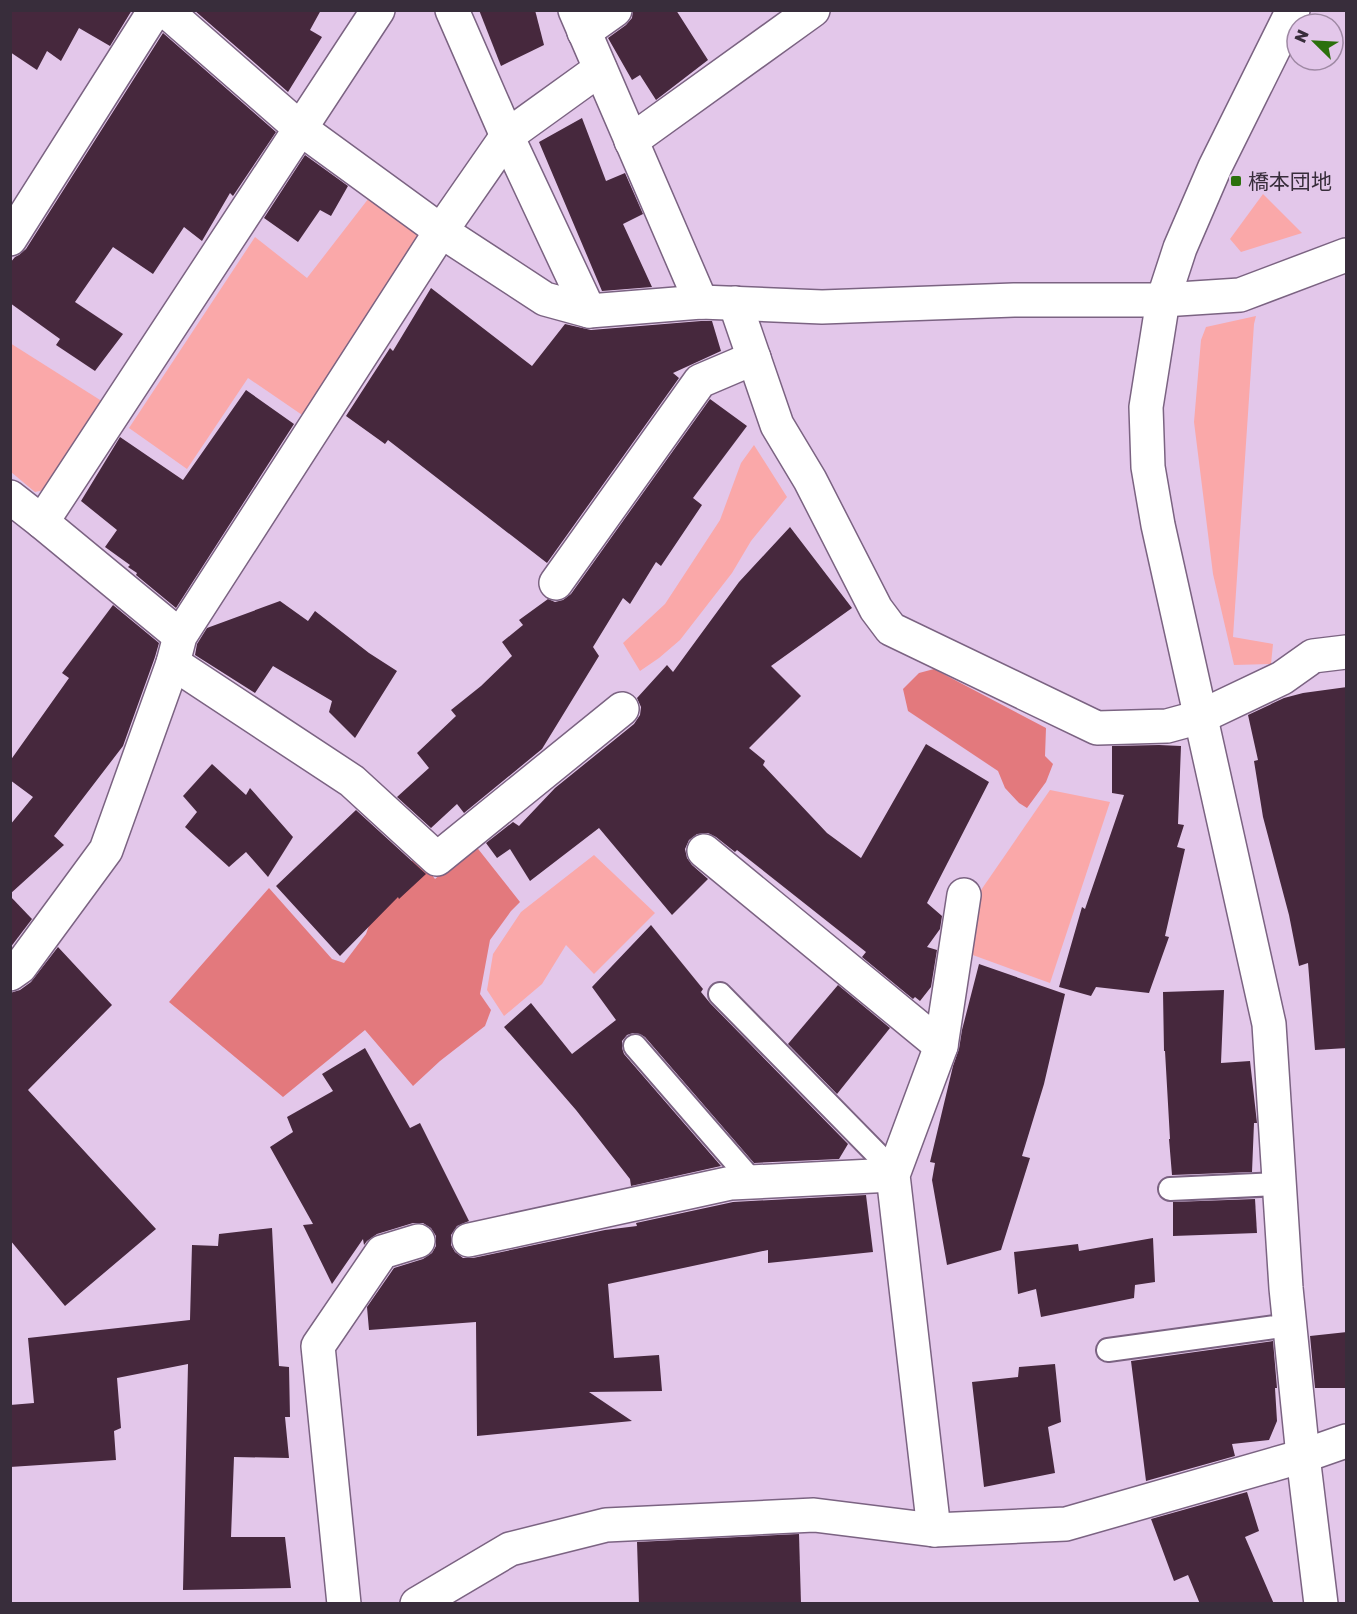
<svg xmlns="http://www.w3.org/2000/svg" width="1357" height="1614" font-family="'Golos Text','Noto Sans JP',sans-serif">
	<style>
		.green { fill: #faa8a9 }
		.forest { fill: #e3797d }
		.building { fill: #46283d }
		.lines { fill: none; stroke-linecap: round; stroke-linejoin: round }
		.service-casing { stroke: #7b6382; stroke-width: 26 }
		.minor-casing { stroke: #7b6382; stroke-width: 36 }
		.tertiary-casing { stroke: #7b6382; stroke-width: 36 }
		.service { stroke: #fff; stroke-width: 22 }
		.minor { stroke: #fff; stroke-width: 33 }
		.tertiary { stroke: #fff; stroke-width: 33 }
		.poi-dot { fill: #2b700c; stroke: #e3c7ea; stroke-width: 2 }
		.labels { text-anchor: middle; dominant-baseline: central; stroke-width: 6; stroke-linejoin: round; paint-order: stroke }
		.poi-label { font-size: 21px; fill: #382d3b; stroke: #e3c7ea; text-anchor: start }
	</style>
	<rect width="100%" height="100%" fill="#e3c7ea"/>
	<g class="green">
		<path d="M372,194L427,234L308,419L248,378L187,469L129,428L255,237L307,278Z"/>
		<path d="M1263,194L1302,233L1241,252L1230,239Z"/>
		<path d="M1256,316L1254,324L1233,637L1273,644L1271,664L1234,665L1213,574L1194,422L1201,340L1206,327Z"/>
		<path d="M10,343L108,405L49,489L35,492L11,472Z"/>
		<path d="M754,445L787,497L751,541L732,573L680,640L659,658L640,671L623,643L665,604L720,520L741,463Z"/>
		<path d="M1050,790L1110,802L1050,983L970,954L979,893Z"/>
		<path d="M594,855L655,913L594,974L566,945L542,984L504,1016L487,990L493,954L521,912Z"/>
	</g>
	<g class="forest">
		<path d="M934,669L1046,728L1045,756L1053,764L1046,782L1027,808L1019,803L1005,788L998,771L908,711L903,689L919,673Z"/>
		<path d="M475,845L520,902L511,911L490,940L480,994L491,1010L485,1026L440,1061L413,1086L365,1030L283,1097L169,1002L269,888L332,959L344,963L366,934L378,900L417,855L435,879Z"/>
	</g>
	<g class="building">
		<path d="M10,10H132L110,46L79,28L61,61L47,51L37,70L10,52Z"/>
		<path d="M194,10H321L310,30L322,37L288,92Z"/>
		<path d="M479,10H535L544,45L501,66Z"/>
		<path d="M633,10H676L708,60L656,100L640,75L632,80L608,38L626,25L632,18Z"/>
		<path d="M163,33L276,132L233,196L230,193L202,241L184,227L153,274L113,247L75,302L123,334L95,371L56,345L60,339L10,303V263L15,257L19,255L26,249Z"/>
		<path d="M582,118L606,181L625,173L643,214L623,224L652,287L602,291L539,142Z"/>
		<path d="M305,155L348,186L331,216L320,210L298,242L264,218Z"/>
		<path d="M431,288L532,366L565,324L591,330L701,321H712L721,351L673,373L679,378L547,563L388,440L385,444L346,416L390,348L393,351Z"/>
		<path d="M246,390L294,424L176,608L136,575L137,573L128,567L130,565L105,547L117,530L81,501L120,437L183,480Z"/>
		<path d="M710,399L747,426L693,498L702,505L661,566L656,562L630,604L623,598L593,647L599,656L542,749L464,813L457,804L431,828L397,797L429,768L417,753L456,716L451,710L481,686L512,656L502,642L523,625L519,620L548,599L555,602L563,600L571,594Z"/>
		<path d="M790,527L852,608L771,666L801,696L749,748L765,761L763,765L827,833L861,858L926,744L989,782L927,903L942,916L940,929L927,947L937,950L931,987L920,1001L915,997L913,999L862,957L866,952L737,850L735,852L716,837L708,833L697,834L689,840L685,849L687,858L692,865L708,879L672,915L599,828L530,881L510,849L497,858L486,843L513,822L519,826L555,788L634,724L640,715L641,707L637,698L667,665L673,672L739,582Z"/>
		<path d="M280,601L308,621L315,611L369,653L397,671L355,738L329,712L332,701L273,666L255,693L195,655L197,644L207,628Z"/>
		<path d="M113,605L159,643L155,657L123,746L54,836L64,845L10,894V825L33,797L10,780V761L69,678L62,673Z"/>
		<path d="M1347,687V1048L1315,1050L1308,963L1299,966L1289,915L1263,817L1254,761L1258,760L1248,715L1284,698L1303,693Z"/>
		<path d="M1159,745L1181,746L1178,824L1184,825L1177,847L1185,849L1165,936L1169,937L1149,993L1096,987L1091,996L1059,987L1082,907L1085,909L1124,795L1112,793V746Z"/>
		<path d="M212,764L246,795L250,788L293,837L268,877L246,852L229,867L185,827L197,812L183,796Z"/>
		<path d="M356,810L426,874L399,899L398,897L340,956L276,886Z"/>
		<path d="M10,896L32,919L10,948Z"/>
		<path d="M651,925L703,989L701,992L710,1003L848,1144L839,1159L754,1163L645,1037L640,1034L633,1033L627,1035L622,1041V1048L624,1054L721,1166L631,1186L630,1179L576,1110L504,1027L531,1003L572,1054L616,1020L592,987Z"/>
		<path d="M58,947L112,1005L28,1090L156,1229L65,1306L10,1240V993L20,990L31,982Z"/>
		<path d="M979,964L1065,994L1044,1084L1022,1156L1030,1158L1001,1250L947,1265L932,1180L935,1163L930,1162L953,1066L959,1049L962,1030Z"/>
		<path d="M838,985L890,1028L837,1094L788,1044Z"/>
		<path d="M1224,990L1221,1063L1250,1061L1257,1123H1254L1252,1172L1172,1175L1169,1139H1170L1165,1051H1164L1163,992Z"/>
		<path d="M365,1048L410,1128L420,1123L469,1221L457,1226L451,1235V1245L455,1252L463,1258H473L605,1230L637,1226L636,1223L733,1202L866,1195L873,1252L768,1263V1250L608,1284L614,1358L659,1355L662,1391L589,1392L632,1421L477,1436L476,1322L369,1330L367,1307L394,1268L423,1259L432,1253L436,1246V1236L431,1228L423,1223H413L377,1234L367,1241L364,1245L363,1239L332,1284L303,1225L313,1224L270,1147L293,1132L287,1117L333,1091L322,1074Z"/>
		<path d="M1255,1199L1257,1233L1173,1236V1202Z"/>
		<path d="M272,1228L279,1366L289,1367L290,1417H285L289,1458L234,1457L231,1537H285L291,1588L183,1590L188,1364L117,1378L121,1428L114,1431L116,1460L10,1467V1405L34,1403L28,1338L190,1320L192,1245L218,1246L219,1234Z"/>
		<path d="M1153,1238L1155,1282L1135,1285L1134,1298L1041,1317L1036,1289L1018,1294L1014,1252L1078,1244L1079,1251Z"/>
		<path d="M1347,1332V1388H1315L1310,1336Z"/>
		<path d="M1273,1341L1277,1388H1275L1277,1421L1269,1440L1232,1444L1235,1456L1146,1481L1131,1361Z"/>
		<path d="M1055,1364L1061,1422L1048,1427L1055,1473L984,1487L972,1382L1018,1377L1019,1367Z"/>
		<path d="M1247,1492L1259,1531L1245,1537L1274,1604H1200L1188,1575L1174,1581L1151,1519Z"/>
		<path d="M799,1534L801,1604H639L637,1542Z"/>
	</g>
	<g class="lines">
		<g class="service-casing">
			<g id="service">
				<path d="M720,994L878,1155L881,1176"/>
				<path d="M635,1046L753,1182"/>
				<path d="M1170,1189L1280,1184"/>
				<path d="M1108,1350L1290,1325"/>
			</g>
		</g>
		<g class="minor-casing">
			<g id="minor">
				<path d="M165,10L301,129L441,231L545,299L589,311L701,302L822,307L1014,300H1163L1240,295L1346,255"/>
				<path d="M452,10L507,136L589,311"/>
				<path d="M575,10L701,302"/>
				<path d="M584,32L615,10"/>
				<path d="M631,141L813,10"/>
				<path d="M10,239L155,10"/>
				<path d="M735,303L777,425L810,480L876,609L891,629L1097,728L1167,726L1200,717L1282,678L1313,656L1346,652"/>
				<path d="M10,497L42,522"/>
				<path d="M556,583L700,381L754,358"/>
				<path d="M180,636L42,522L378,10"/>
				<path d="M173,663L352,781L437,859L622,709"/>
				<path d="M704,851L941,1046"/>
				<path d="M10,974L20,967L106,850L173,663L180,636L441,231L507,136L600,69"/>
				<path d="M469,1240L731,1183L893,1175"/>
				<path d="M934,1530L893,1175L941,1046L964,895"/>
				<path d="M344,1604L318,1346L382,1252L418,1241"/>
				<path d="M417,1604L510,1549L606,1525L814,1515L934,1530L1066,1524L1303,1456L1346,1441"/>
			</g>
		</g>
		<g class="tertiary-casing">
			<path id="tertiary" d="M1293,10L1215,167L1180,248L1163,300L1146,407L1148,467L1158,525L1269,1024L1286,1288L1303,1456L1321,1604"/>
		</g>
		<use href="#service" class="service"/>
		<use href="#minor" class="minor"/>
		<use href="#tertiary" class="tertiary"/>
	</g>
	<rect class="poi-dot" x="1230" y="175" width="12" height="12" rx="3"/>
	<g class="labels">
		<g class="poi-label">
			<text x="1248" y="181">橋本団地</text>
		</g>
	</g>
	<rect width="1357" height="1614" fill="none" stroke="#382d3b" stroke-width="24"/>
	<g transform="translate(1315 42) rotate(294)"><circle r="28" fill="#e3c7ea" stroke="#9f89a4" stroke-width="1.5"/>
	<path d="M0-4.5L10 22L0 15L-10 22Z" fill="#2b700c"/>
	<text y="-9" font-size="16" font-weight="bold" text-anchor="middle" fill="#382d3b">N</text>
	</g>
</svg>
